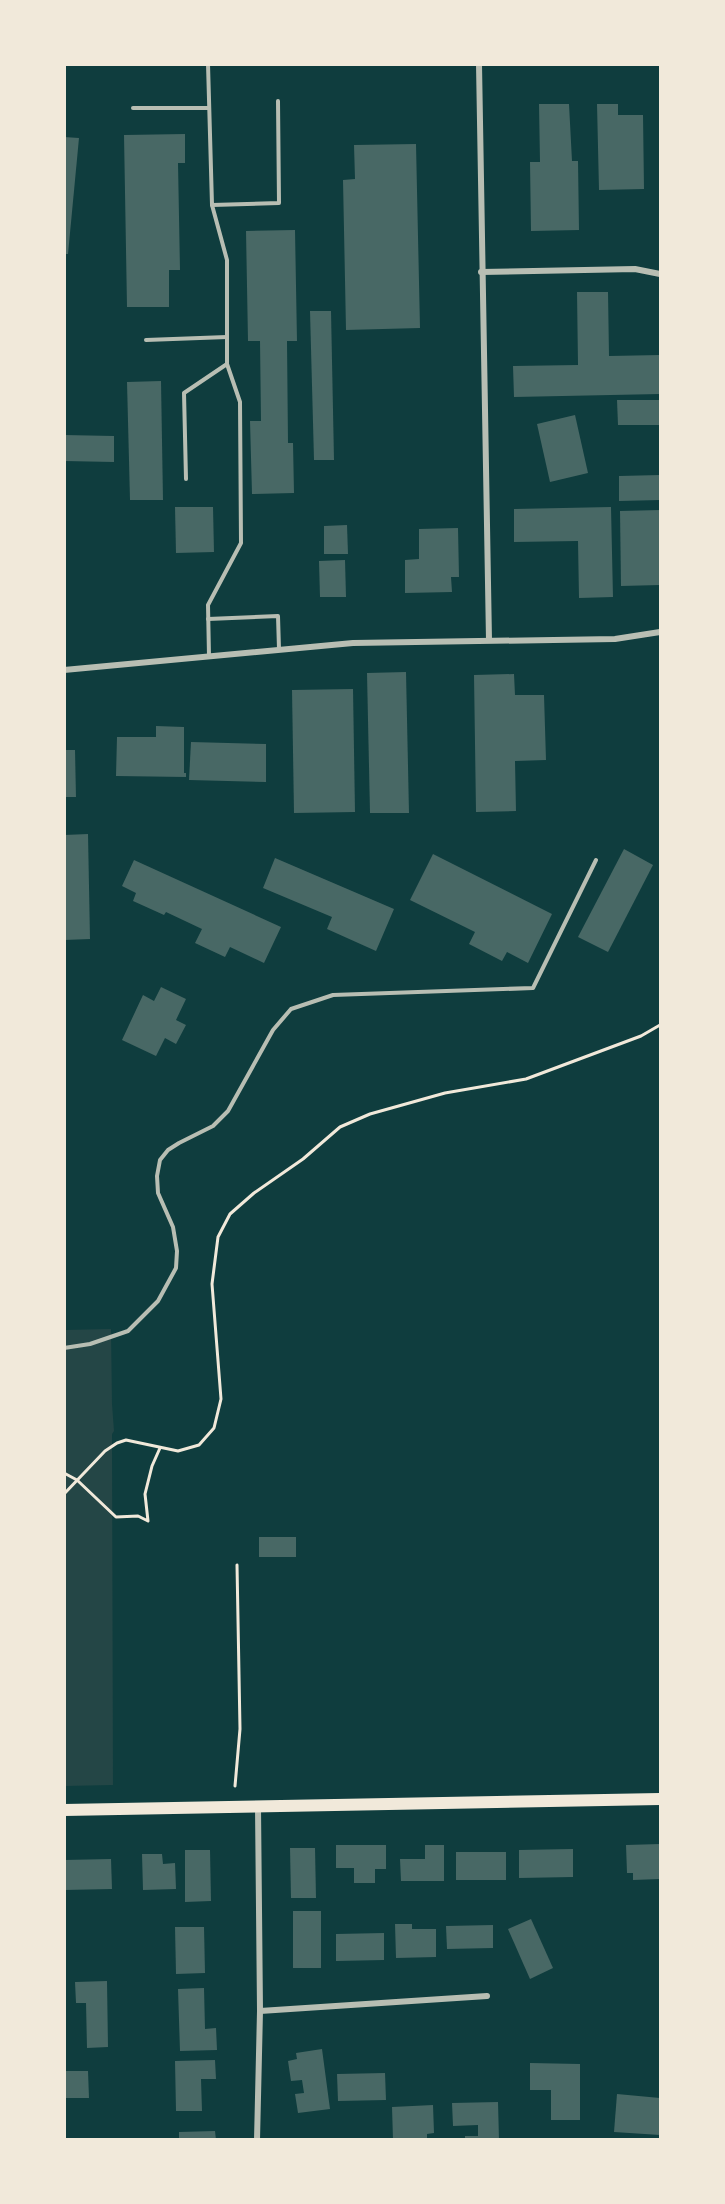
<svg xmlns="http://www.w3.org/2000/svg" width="725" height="2204" font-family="'Fira Sans Condensed',sans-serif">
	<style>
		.green { fill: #244646 }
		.building { fill: #486865 }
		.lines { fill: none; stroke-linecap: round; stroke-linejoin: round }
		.path { stroke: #f1e9da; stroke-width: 3 }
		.service { stroke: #b8beb3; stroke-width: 4 }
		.minor { stroke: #b8beb3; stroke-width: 6 }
		.secondary { stroke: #f1e9da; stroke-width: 12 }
	</style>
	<rect width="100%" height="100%" fill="#0f3d3e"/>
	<path class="green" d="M111,1329L112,1404L114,1431L112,1434L113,1785L65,1786L64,1330Z"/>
	<g class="building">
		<path d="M539,104H569L572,161H578L579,230L531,231L530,162H540Z"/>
		<path d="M597,104H618V115H643L644,189L599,190Z"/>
		<path d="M185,134V163H178L180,270H169V307H127L124,135Z"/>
		<path d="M64,137L79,138L68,254H64Z"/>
		<path d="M416,144L420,328L346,330L343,180L355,179L354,145Z"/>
		<path d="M295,230L297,341H287L288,443H293L294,493L252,494L250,421H261L260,341H248L246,231Z"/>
		<path d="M577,292H608L609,356L660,355V394L514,397L513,366L578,365Z"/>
		<path d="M310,311H331L334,460H314Z"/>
		<path d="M161,381L163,500H130L127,382Z"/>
		<path d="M617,400H660V425H618Z"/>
		<path d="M575,415L588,473L550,482L537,424Z"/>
		<path d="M64,435L114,436V462L64,461Z"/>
		<path d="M660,475V500L619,501V476Z"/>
		<path d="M175,507H213L214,552L176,553Z"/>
		<path d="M611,507L613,597L579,598L578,541L514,542V509Z"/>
		<path d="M660,510V585L621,586L620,511Z"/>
		<path d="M347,525L348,554H324V526Z"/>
		<path d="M458,528L459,577H451L452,592L405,593V560L419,559V529Z"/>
		<path d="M345,560L346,597H320L319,561Z"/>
		<path d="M406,672L409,813H370L367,673Z"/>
		<path d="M514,674L515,695H544L546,760L515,761L516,811L476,812L474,675Z"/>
		<path d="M353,689L355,812L294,813L292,690Z"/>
		<path d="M156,726L184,727V773H186V777L116,776L117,737H156Z"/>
		<path d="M191,742L266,744V782L189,780Z"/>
		<path d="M64,750H75L76,797H64Z"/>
		<path d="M88,834L90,939L64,940V835Z"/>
		<path d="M624,849L653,865L608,952L578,937Z"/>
		<path d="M433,854L552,914L528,963L507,952L502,961L469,944L475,932L410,900Z"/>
		<path d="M275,858L394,909L376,951L327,929L332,917L263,888Z"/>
		<path d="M134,860L281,927L264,963L230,947L225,957L195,943L202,929L166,912L164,915L133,901L136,893L122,886Z"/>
		<path d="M161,987L186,999L176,1020L186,1025L176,1044L165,1038L156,1056L122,1040L143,995L154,1001Z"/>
		<rect x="259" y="1537" width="37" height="20"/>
		<path d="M660,1844V1879L633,1880V1873H627L626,1845Z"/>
		<path d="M336,1845H386V1869H375V1883H354V1868H336Z"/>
		<path d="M425,1845H444V1881H401L400,1859H425Z"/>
		<path d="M290,1848H315L316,1898H291Z"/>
		<path d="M573,1849V1877L519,1878V1850Z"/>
		<path d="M185,1850H210L211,1901L185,1902Z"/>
		<rect x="456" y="1852" width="50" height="28"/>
		<path d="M142,1854H162L163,1864L175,1863L176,1889L143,1890Z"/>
		<path d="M111,1859L112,1889L64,1890V1860Z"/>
		<rect x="293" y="1911" width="28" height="57"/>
		<path d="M531,1919L553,1968L530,1979L508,1929Z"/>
		<path d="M395,1924H412V1929H436V1957L396,1958Z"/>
		<path d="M493,1925V1948L447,1949L446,1926Z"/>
		<path d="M175,1927H204L205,1973L176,1974Z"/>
		<path d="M384,1933V1960L336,1961V1934Z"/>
		<path d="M107,1981L108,2047L87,2048L86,2003H76L75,1982Z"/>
		<path d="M204,1988L205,2029L216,2028L217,2050L180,2051L178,1989Z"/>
		<path d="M322,2049L330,2109L298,2113L295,2094L304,2093L302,2080L291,2081L288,2061L297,2059L296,2053Z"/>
		<path d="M215,2060L216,2079H201L202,2111H176L175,2061Z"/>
		<path d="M530,2063L580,2064V2120H551V2090H530Z"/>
		<path d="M64,2071H88L89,2098H64Z"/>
		<path d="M385,2073L386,2100L338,2101L337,2074Z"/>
		<path d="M617,2094L660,2098V2135L614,2132Z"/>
		<path d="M498,2102L499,2140H465V2136H478V2125L453,2126L452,2103Z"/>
		<path d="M433,2105L434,2133L427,2134V2140H393L392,2107Z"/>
		<path d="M215,2131L216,2140H179V2132Z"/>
	</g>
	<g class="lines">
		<g class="path">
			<path d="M64,1473L77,1480L116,1517L138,1516L148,1521L145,1494L152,1466L160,1448"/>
			<path d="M64,1494L105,1451L117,1443L126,1440L178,1451L199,1445L214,1428L221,1399L212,1284L218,1237L230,1214L254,1193L303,1159L340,1127L370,1114L445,1093L526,1079L641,1036L660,1025"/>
			<path d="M235,1786L240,1729L237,1565"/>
		</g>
		<g class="service">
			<path d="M208,64L212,205L279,203L278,101"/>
			<path d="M133,108H209"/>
			<path d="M146,340L227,337"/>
			<path d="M186,479L184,393L227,364"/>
			<path d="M208,619L278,616L279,649"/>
			<path d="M209,656L208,605L241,543L240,402L227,364V260L212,205"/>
			<path d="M64,1348L90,1344L128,1331L158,1301L176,1268L177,1251L173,1227L158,1193L157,1176L160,1160L168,1150L179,1143L213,1126L228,1111L273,1030L291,1009L333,995L533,988L596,860"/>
		</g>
		<g class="minor">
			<path d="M479,64L489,640"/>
			<path d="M481,272L635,269L660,274"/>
			<path d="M64,670L353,643L615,639L660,632"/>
			<path d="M260,2011L487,1996"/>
			<path d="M257,2140L260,2011L258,1807"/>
		</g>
		<path class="secondary" d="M64,1810L660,1799"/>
	</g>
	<rect width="725" height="2204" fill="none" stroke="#f1e9da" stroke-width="132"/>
</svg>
